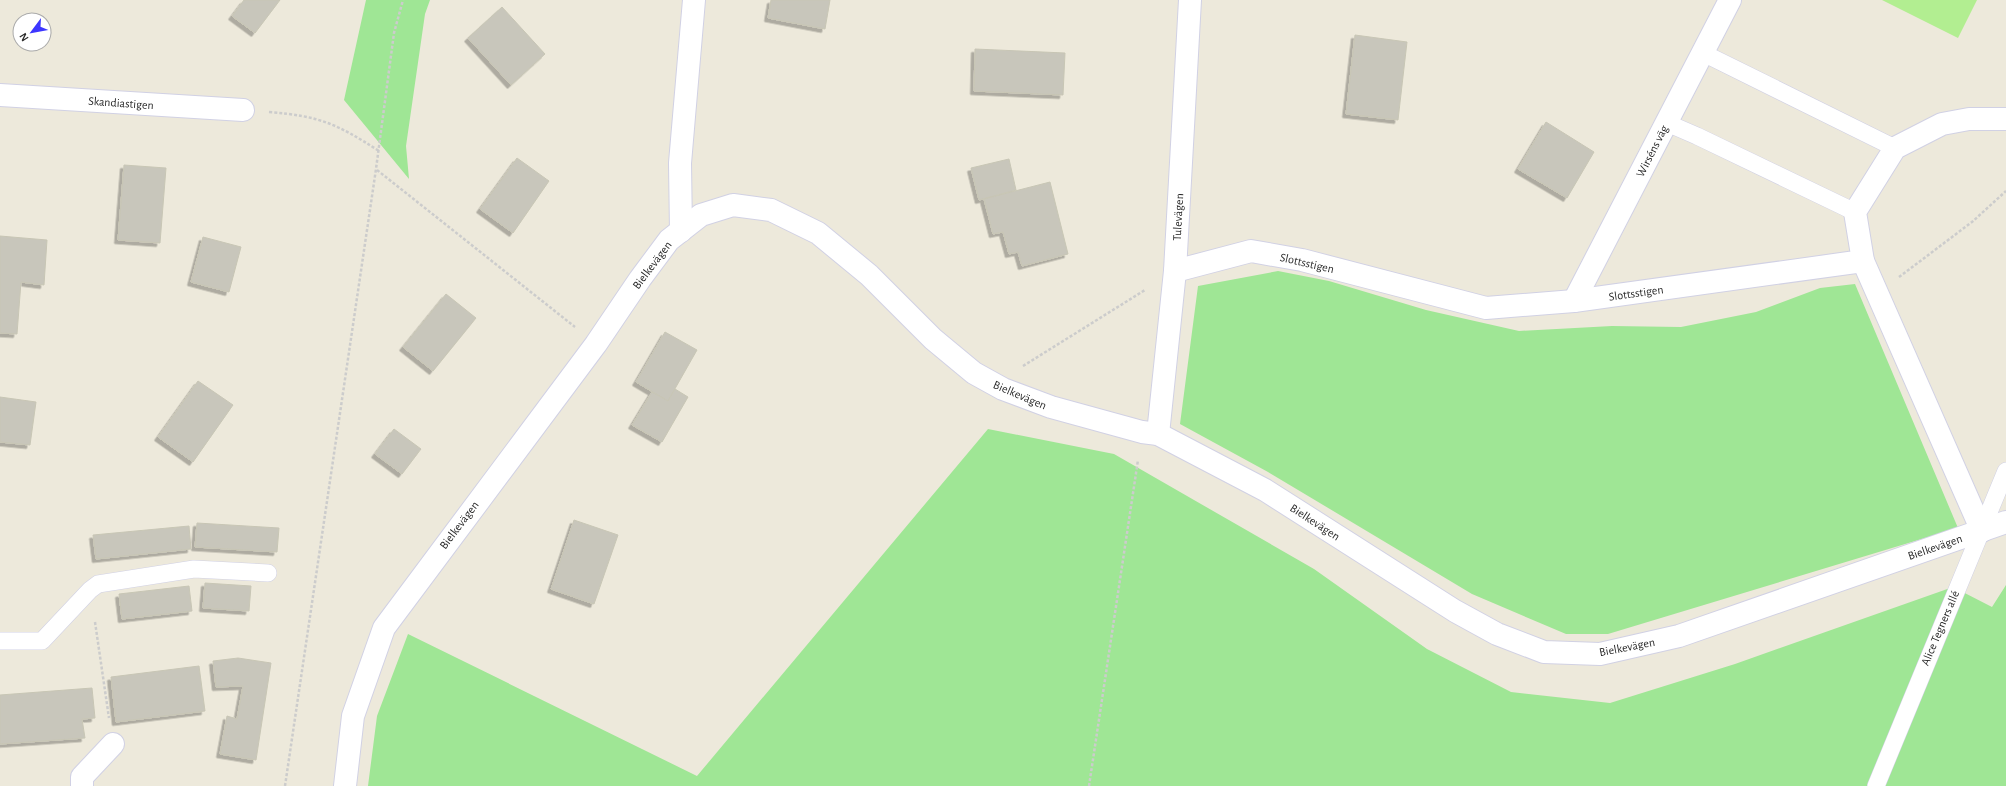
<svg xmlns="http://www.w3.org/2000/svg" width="2006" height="786" font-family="'Alegreya Sans',sans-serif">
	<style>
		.green { fill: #9fe695 }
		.pitch { fill: #b2ee91 }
		.building { fill: #c8c6bb; stroke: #c8c6b5; filter: url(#shadow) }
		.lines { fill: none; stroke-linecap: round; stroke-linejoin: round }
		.service-casing { stroke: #d1d1e4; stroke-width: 18 }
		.minor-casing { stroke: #d1d1e4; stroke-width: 24 }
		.path { stroke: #ccc; stroke-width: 2.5; stroke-dasharray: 3 2; stroke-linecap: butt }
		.service { stroke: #fff; stroke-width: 17 }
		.minor { stroke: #fff; stroke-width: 22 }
		.labels { text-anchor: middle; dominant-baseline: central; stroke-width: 4; stroke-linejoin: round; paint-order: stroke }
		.street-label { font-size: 12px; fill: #2a2a2a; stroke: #fff }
	</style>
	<defs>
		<filter id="shadow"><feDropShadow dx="-3.5" dy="3.5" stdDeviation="0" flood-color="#0004"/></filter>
	</defs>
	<rect width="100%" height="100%" fill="#ede9db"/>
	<g class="green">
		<path d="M366,0H430L425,14L406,146L409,179L344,100Z"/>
		<path d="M1278,271L1329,281L1426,310L1519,331L1612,326L1681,327L1756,312L1820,288L1855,284L1958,528L1608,634H1566L1472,594L1268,472L1180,424L1198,286Z"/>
		<path d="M988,429L1114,454L1314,569L1427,649L1511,692L1610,703L1735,664L1953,587L1992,607L2006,585V786H368L377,716L408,634L697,776Z"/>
	</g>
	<path class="pitch" d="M1882,0H1977L1958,38Z"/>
	<g class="building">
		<path d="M244,0H280L255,33L232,16Z"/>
		<path d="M771,0H830L825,29L768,18Z"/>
		<path d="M502,7L545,54L511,85L468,38Z"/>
		<path d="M1355,35L1407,42L1398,120L1346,114Z"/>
		<path d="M975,49L1065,53L1063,95L974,91Z"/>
		<path d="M1546,122L1594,152L1567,198L1518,169Z"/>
		<path d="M517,158L549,181L513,233L480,209Z"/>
		<path d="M1009,159L1016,190L979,200L971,168Z"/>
		<path d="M124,165L166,168L160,243L118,240Z"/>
		<path d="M1050,182L1068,254L1022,266L1018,252L1009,254L1003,232L993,234L984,199Z"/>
		<path d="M0,236L47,240L44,285L21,282L17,334L0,333Z"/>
		<path d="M203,237L241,247L229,292L191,282Z"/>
		<path d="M446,294L476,318L433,371L403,347Z"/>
		<path d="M665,332L697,350L668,401L636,382Z"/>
		<path d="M198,381L233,405L193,462L158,437Z"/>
		<path d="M675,389L688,397L662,442L632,425L652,392L668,401Z"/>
		<path d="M0,397L36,402L30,445L0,442Z"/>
		<path d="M394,429L421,449L402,474L375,454Z"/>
		<path d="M574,520L618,535L594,604L551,589Z"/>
		<path d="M197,523L279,528L277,552L195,547Z"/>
		<path d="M189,526L191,549L96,559L93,535Z"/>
		<path d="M205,583L251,586L249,611L203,608Z"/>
		<path d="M189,586L192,611L122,619L119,594Z"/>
		<path d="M238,658L271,663L256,760L220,754L227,716L237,719L243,686L216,687L213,661Z"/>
		<path d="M199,666L205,711L116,722L111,677Z"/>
		<path d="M92,688L95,718L82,719L85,738L0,744V695Z"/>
	</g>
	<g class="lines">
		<g class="service-casing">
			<g id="service">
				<path d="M1703,53L1895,148"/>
				<path d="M1667,123L1697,136L1855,212"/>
				<path d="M0,641H42L90,590L98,584L194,569L268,573"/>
				<path d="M1876,786L2006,471"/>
			</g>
		</g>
		<g class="minor-casing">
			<g id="minor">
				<path d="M0,95L243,110"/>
				<path d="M681,231L680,163L694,0"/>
				<path d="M1863,261L1982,531"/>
				<path d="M1175,271L1251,251L1302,260L1486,308L1574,301L1863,261L1855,212L1895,148L1942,124L1969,119H2006"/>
				<path d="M1574,301L1730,0"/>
				<path d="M1158,434L1175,271L1190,0"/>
				<path d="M82,786V777L113,744"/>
				<path d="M345,786L353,716L384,628L596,344L640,279L669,240L701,215L733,205L771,210L818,233L869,275L933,339L974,373L1003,389L1051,407L1142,432L1158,434L1265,490L1455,611L1497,634L1544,652L1600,654L1679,636L2006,522"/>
			</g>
		</g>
		<g class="path">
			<path d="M269,112C320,116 337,124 379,151"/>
			<path d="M377,170L575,327"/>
			<path d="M1899,277L1972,222L2006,191"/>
			<path d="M1023,366L1145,290"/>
			<path d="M95,622L109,718"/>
			<path d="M285,786L376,169L394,33L403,0"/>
			<path d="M1089,786L1138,460"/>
		</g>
		<use href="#service" class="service"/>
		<use href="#minor" class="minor"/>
	</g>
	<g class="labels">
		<g class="street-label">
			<text transform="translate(121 103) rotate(4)">Skandiastigen</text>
			<text transform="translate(1652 151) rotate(-63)">Wirséns väg</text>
			<text transform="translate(1178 217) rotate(-87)">Tulevägen</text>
			<text transform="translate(1307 263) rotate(13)">Slottsstigen</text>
			<text transform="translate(652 265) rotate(-53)">Bielkevägen</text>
			<text transform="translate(1636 293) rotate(-8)">Slottsstigen</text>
			<text transform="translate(1020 395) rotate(23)">Bielkevägen</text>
			<text transform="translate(1315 522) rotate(33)">Bielkevägen</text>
			<text transform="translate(459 525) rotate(-53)">Bielkevägen</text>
			<text transform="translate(1935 547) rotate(-19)">Bielkevägen</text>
			<text transform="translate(1940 628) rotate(-67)">Alice Tegners allé</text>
			<text transform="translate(1627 647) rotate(-11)">Bielkevägen</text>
		</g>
	</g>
	<g transform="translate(32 32) rotate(238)"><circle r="19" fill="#ffffff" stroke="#aaaaaa"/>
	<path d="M0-3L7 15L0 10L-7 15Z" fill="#3d36ff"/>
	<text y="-6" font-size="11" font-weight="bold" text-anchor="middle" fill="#2a2a2a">N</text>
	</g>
</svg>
